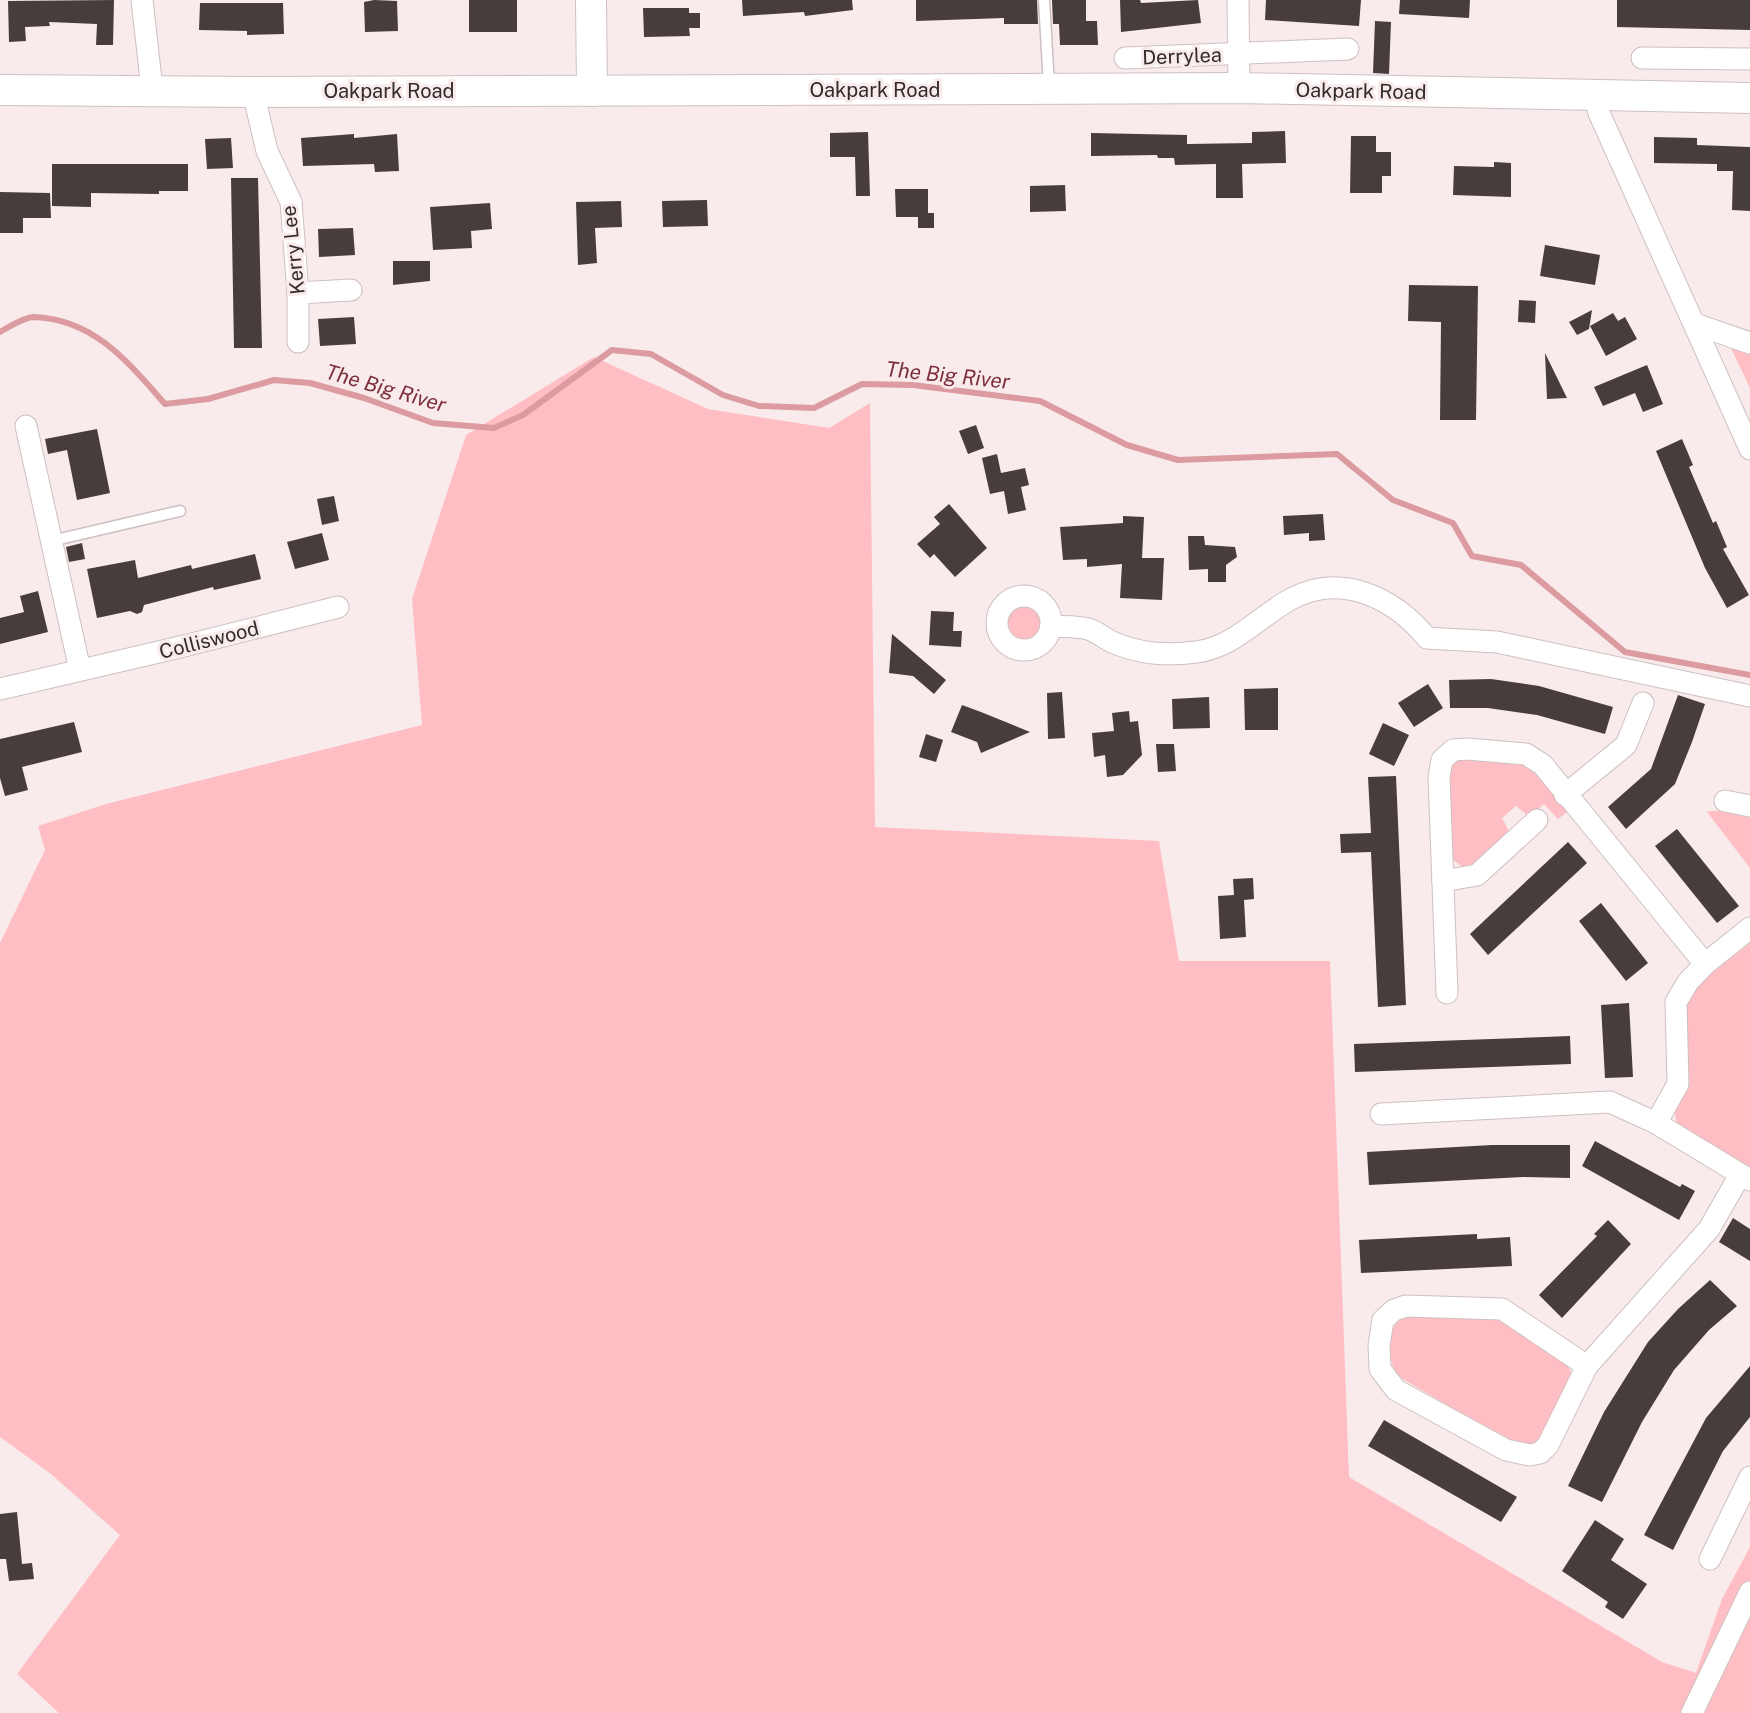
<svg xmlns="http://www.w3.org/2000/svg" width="1750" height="1713" font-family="'Public Sans',sans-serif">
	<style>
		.green { fill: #ffbec3 }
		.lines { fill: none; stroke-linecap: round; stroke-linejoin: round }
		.stream { stroke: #db9ba0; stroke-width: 6 }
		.building { fill: #483d3d }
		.lane-casing { stroke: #cec0c0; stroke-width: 13 }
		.street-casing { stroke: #cec0c0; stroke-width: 23 }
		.secondary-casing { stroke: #cec0c0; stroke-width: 32 }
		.lane { stroke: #fff; stroke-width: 10 }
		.street { stroke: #fff; stroke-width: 21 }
		.secondary { stroke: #fff; stroke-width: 30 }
		.labels { text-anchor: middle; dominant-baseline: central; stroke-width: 6; stroke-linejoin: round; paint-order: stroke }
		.street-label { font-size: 20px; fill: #312b2b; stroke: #f9ebeb }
		.water-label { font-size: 21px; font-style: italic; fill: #7d2f3b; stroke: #f9ebeb }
	</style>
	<rect width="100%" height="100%" fill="#f9ebeb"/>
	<g class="green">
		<path d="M1730,346L1750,354V388Z"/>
		<path d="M594,357L708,409L829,428L870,403L875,827L1159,841L1179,961H1330L1349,1477L1662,1662L1696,1673L1722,1599L1750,1547V1713H59L17,1674L120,1535L51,1474L0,1437V943L45,850L38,826L106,804L422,725L412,599L466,435Z"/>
		<circle cx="1025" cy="622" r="17"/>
		<path d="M1461,758L1530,765L1570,810L1558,819L1544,804L1535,812L1526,814L1516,806L1502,818L1508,829L1507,838L1466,870L1451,858L1447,772L1453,762Z"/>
		<path d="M1711,811H1735L1750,815V868L1707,812Z"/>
		<path d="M1750,943V1170L1678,1128L1674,1111L1688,1089L1686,1001L1693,988Z"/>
		<path d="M1409,1315L1503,1318L1566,1361L1572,1375L1542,1440L1531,1447L1517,1446L1396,1375C1388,1354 1382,1325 1409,1315Z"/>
	</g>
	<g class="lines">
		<path class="stream" d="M0,332C9,327 24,317 34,317C94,319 129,363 165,404L208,399L274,380L310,383L364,398L433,423L494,428L523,415L612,350L651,354L723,395L759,406L814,408L862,384L913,385L1040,401L1127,445L1178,460L1337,454L1393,500L1453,523L1472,556L1521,565L1625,652L1750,675"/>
	</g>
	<g class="building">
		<path d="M114,0L113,45H96L97,24L49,22L50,26L25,27L26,41L9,42L8,1Z"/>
		<path d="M374,0L397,1L398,31L365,32L364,2Z"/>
		<rect x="469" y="0" width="48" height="32"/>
		<path d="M742,0H852L853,10L805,16L804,12L743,16Z"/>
		<path d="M916,0H1037L1038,24H1004V18L916,21Z"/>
		<path d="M1052,0H1086V21H1097L1098,45H1060L1059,24H1053Z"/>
		<path d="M1120,0H1140L1141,3L1198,0L1201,23L1121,32Z"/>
		<path d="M1266,0H1361L1359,26L1265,20Z"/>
		<path d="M1400,0H1470L1469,18L1399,14Z"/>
		<path d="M1617,0H1750V30L1617,27Z"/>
		<path d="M200,3H283L284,34L247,35V31L199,30Z"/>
		<path d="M643,8H689V13H700V28H689L690,36L644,37Z"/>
		<path d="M1375,21L1391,22L1389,74L1373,73Z"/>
		<path d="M1285,131L1286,163L1242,164L1243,198H1216V164L1175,165L1174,158H1158L1157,155L1091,156V133L1187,135V144L1252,143V132Z"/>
		<path d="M868,132L870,196H856L855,157H830V133Z"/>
		<path d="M354,134V138L397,134L399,171L375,172L374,164L303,166L301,138Z"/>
		<path d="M1351,136H1376V152H1391V176H1382V193H1350Z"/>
		<path d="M1654,137L1697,138V145L1750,147V211L1732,210L1733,171H1717V164L1654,163Z"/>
		<path d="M231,138L233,168L207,169L205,139Z"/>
		<path d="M1494,162L1511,163V197L1453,195L1454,166L1494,167Z"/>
		<path d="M52,164H188V191H159V194L91,193V207L52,206Z"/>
		<path d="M231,178H258L262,348H234Z"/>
		<path d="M1065,185L1066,211L1030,212V186Z"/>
		<path d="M895,189H928V213H934V228H918V217H896Z"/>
		<path d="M0,192L50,193L51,218H23V233H0Z"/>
		<path d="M707,200L708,226L663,227L662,201Z"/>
		<path d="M621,201L622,227L595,228L597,263L578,265L576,202Z"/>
		<path d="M490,203L492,229L471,231L472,248L433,250L430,207Z"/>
		<path d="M353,228L355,255L319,257L318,229Z"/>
		<path d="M1545,245L1600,255L1595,285L1540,276Z"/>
		<path d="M393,261H430V281L393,285Z"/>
		<path d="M1409,285L1478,286L1476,420H1440L1441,322L1408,321Z"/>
		<path d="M1519,300L1536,301L1535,323L1518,322Z"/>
		<path d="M1592,310L1589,329L1577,335L1569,322Z"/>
		<path d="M1613,313L1618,321L1625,317L1637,339L1606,356L1590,326Z"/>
		<path d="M354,317L356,344L320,346L318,319Z"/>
		<path d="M1545,353L1567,398L1547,399Z"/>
		<path d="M1647,365L1663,404L1643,412L1635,393L1603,406L1594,387Z"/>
		<path d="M976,425L984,448L968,454L959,431Z"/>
		<path d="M97,429L110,493L77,500L67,450L48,454L45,439Z"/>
		<path d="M1682,439L1693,465L1689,467L1713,523L1716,521L1727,547L1723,549L1749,595L1727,608L1705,568L1656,451Z"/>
		<path d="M997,454L1001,473L1025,468L1029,485L1021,487L1026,510L1008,514L1004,491L990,494L982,458Z"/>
		<path d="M334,496L339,521L322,525L317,499Z"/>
		<path d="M949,504L987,548L955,577L934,554L930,558L917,544L940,524L934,517Z"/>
		<path d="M1323,514L1325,540L1309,541V533L1284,535L1283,516Z"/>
		<path d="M1123,516L1144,517L1142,558H1164L1162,600L1120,598L1122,564L1087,567V559L1063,560L1060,527L1123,523Z"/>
		<path d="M322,533L329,560L295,569L287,542Z"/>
		<path d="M1188,536H1204L1205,545L1235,547L1237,557L1226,565V582H1208V569L1189,570Z"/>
		<path d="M82,543L85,559L69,562L66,547Z"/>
		<path d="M255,554L261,579L214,590L213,587L144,605L142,612L137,614L130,611L97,618L87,569L135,560L138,578L191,565L192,569Z"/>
		<path d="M38,591L48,632L0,644V618L24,612L20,596Z"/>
		<path d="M931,611L954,612L953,631H962L961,647L929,645Z"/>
		<path d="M892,634L946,680L934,694L913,676L889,673Z"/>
		<path d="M1491,679L1539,686L1613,707L1605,734L1537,715L1488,708H1450L1449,680Z"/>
		<path d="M1428,684L1443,708L1414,727L1398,703Z"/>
		<path d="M1278,688V730H1245L1244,689Z"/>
		<path d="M1062,692L1065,738L1048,739L1047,693Z"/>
		<path d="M1678,695L1705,704L1692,742L1675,784L1626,829L1608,807L1651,769Z"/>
		<path d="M1209,697L1210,728L1173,729L1172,699Z"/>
		<path d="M962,705L981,712L1030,732L981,753L977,742L951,732Z"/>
		<path d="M1129,711L1130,722L1138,721L1142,755L1123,775L1107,777L1105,755L1094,757L1092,733L1114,731L1112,713Z"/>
		<path d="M74,722L82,752L22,767L28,790L5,796L0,778V739Z"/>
		<path d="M1383,723L1409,735L1394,766L1369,754Z"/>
		<path d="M926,734L943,740L936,762L919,757Z"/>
		<path d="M1156,744H1174L1176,771L1158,772Z"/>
		<path d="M1396,776L1406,1005L1378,1007L1371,852L1341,853L1340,834L1371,833L1368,777Z"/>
		<path d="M1677,829L1739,906L1717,923L1655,846Z"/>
		<path d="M1568,842L1587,863L1488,955L1470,934Z"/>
		<path d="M1253,878L1254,899L1244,900L1246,937L1220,939L1218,896L1234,895L1233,879Z"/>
		<path d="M1601,903L1648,963L1626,981L1579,921Z"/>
		<path d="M1629,1003L1633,1077L1605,1078L1601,1005Z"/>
		<path d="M1570,1036L1571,1064L1355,1072L1354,1044Z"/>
		<path d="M1595,1141L1680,1187L1682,1184L1695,1191L1679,1220L1582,1166Z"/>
		<path d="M1492,1145H1570V1178L1523,1177L1369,1185L1367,1152Z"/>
		<path d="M1733,1218L1750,1229V1261L1719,1242Z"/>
		<path d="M1608,1220L1631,1244L1562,1318L1539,1295L1597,1236L1594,1234Z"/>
		<path d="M1477,1234V1239L1510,1237L1512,1266L1361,1273L1359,1240Z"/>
		<path d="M1710,1280L1737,1306L1709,1330L1674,1370L1642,1422L1602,1502L1568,1486L1604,1412L1648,1342L1678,1309Z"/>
		<path d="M1750,1366V1417L1723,1451L1673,1550L1644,1535L1706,1418Z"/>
		<path d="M1384,1420L1517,1497L1501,1522L1368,1446Z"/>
		<path d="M17,1512L22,1564L32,1563L34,1579L9,1581L6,1559H0V1514Z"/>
		<path d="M1595,1520L1624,1539L1611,1560L1647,1584L1623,1619L1605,1607L1608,1602L1562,1571Z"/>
	</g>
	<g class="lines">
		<g class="lane-casing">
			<g id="lane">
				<path d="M1044,0L1049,86"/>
				<path d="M51,541L180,511"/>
			</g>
		</g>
		<g class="street-casing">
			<g id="street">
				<path d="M142,0L152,89"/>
				<path d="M1238,0L1239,88"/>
				<path d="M1125,58L1348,49"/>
				<path d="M1642,58L1750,59"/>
				<path d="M253,92L267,151L291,202L298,293V342"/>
				<path d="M1595,95L1599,113L1750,449"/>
				<path d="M298,293L351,290"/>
				<path d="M1695,324L1750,343"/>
				<path d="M26,426L80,670"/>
				<circle cx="1024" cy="623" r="27"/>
				<path d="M1051,626C1063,627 1076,626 1088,629C1096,631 1104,638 1112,642C1140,654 1166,656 1196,652C1235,647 1258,617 1291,599C1342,572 1394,598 1427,638L1497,642L1750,696"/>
				<path d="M0,689L180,647L338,607"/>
				<path d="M1565,795L1626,745L1643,703"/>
				<path d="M1725,801L1750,806"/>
				<path d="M1443,881L1477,875L1537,820"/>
				<path d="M1447,993L1439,777L1442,760L1453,750L1467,749L1526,754L1543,765L1705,964"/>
				<path d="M1381,1114L1610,1102L1656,1123L1750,1180"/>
				<path d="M1656,1123L1678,1084L1676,1002L1688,982L1705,964L1750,928"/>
				<path d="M1587,1366L1502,1309L1406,1306L1394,1310L1383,1320L1379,1345L1380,1369L1396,1390L1506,1450L1530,1455L1540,1453L1548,1445L1587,1366L1709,1229L1740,1175"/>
				<path d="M1710,1559L1750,1477"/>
				<path d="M1692,1713L1750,1592"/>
			</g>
		</g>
		<g class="secondary-casing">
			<g id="secondary">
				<path d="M591,0L592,91"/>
				<path d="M0,90L253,92L1239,88L1750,98"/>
			</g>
		</g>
		<use href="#lane" class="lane"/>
		<use href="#street" class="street"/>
		<use href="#secondary" class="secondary"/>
	</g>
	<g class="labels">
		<g class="street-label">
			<text transform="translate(1182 56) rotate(-2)">Derrylea</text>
			<text x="875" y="90">Oakpark Road</text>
			<text x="389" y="91">Oakpark Road</text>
			<text transform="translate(1361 91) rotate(1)">Oakpark Road</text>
			<text transform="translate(293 250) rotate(-96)">Kerry Lee</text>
			<text transform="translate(209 640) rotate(-14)">Colliswood</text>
		</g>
		<g class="water-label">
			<text transform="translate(948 375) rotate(6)">The Big River</text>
			<text transform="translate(386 388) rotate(16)">The Big River</text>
		</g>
	</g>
</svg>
